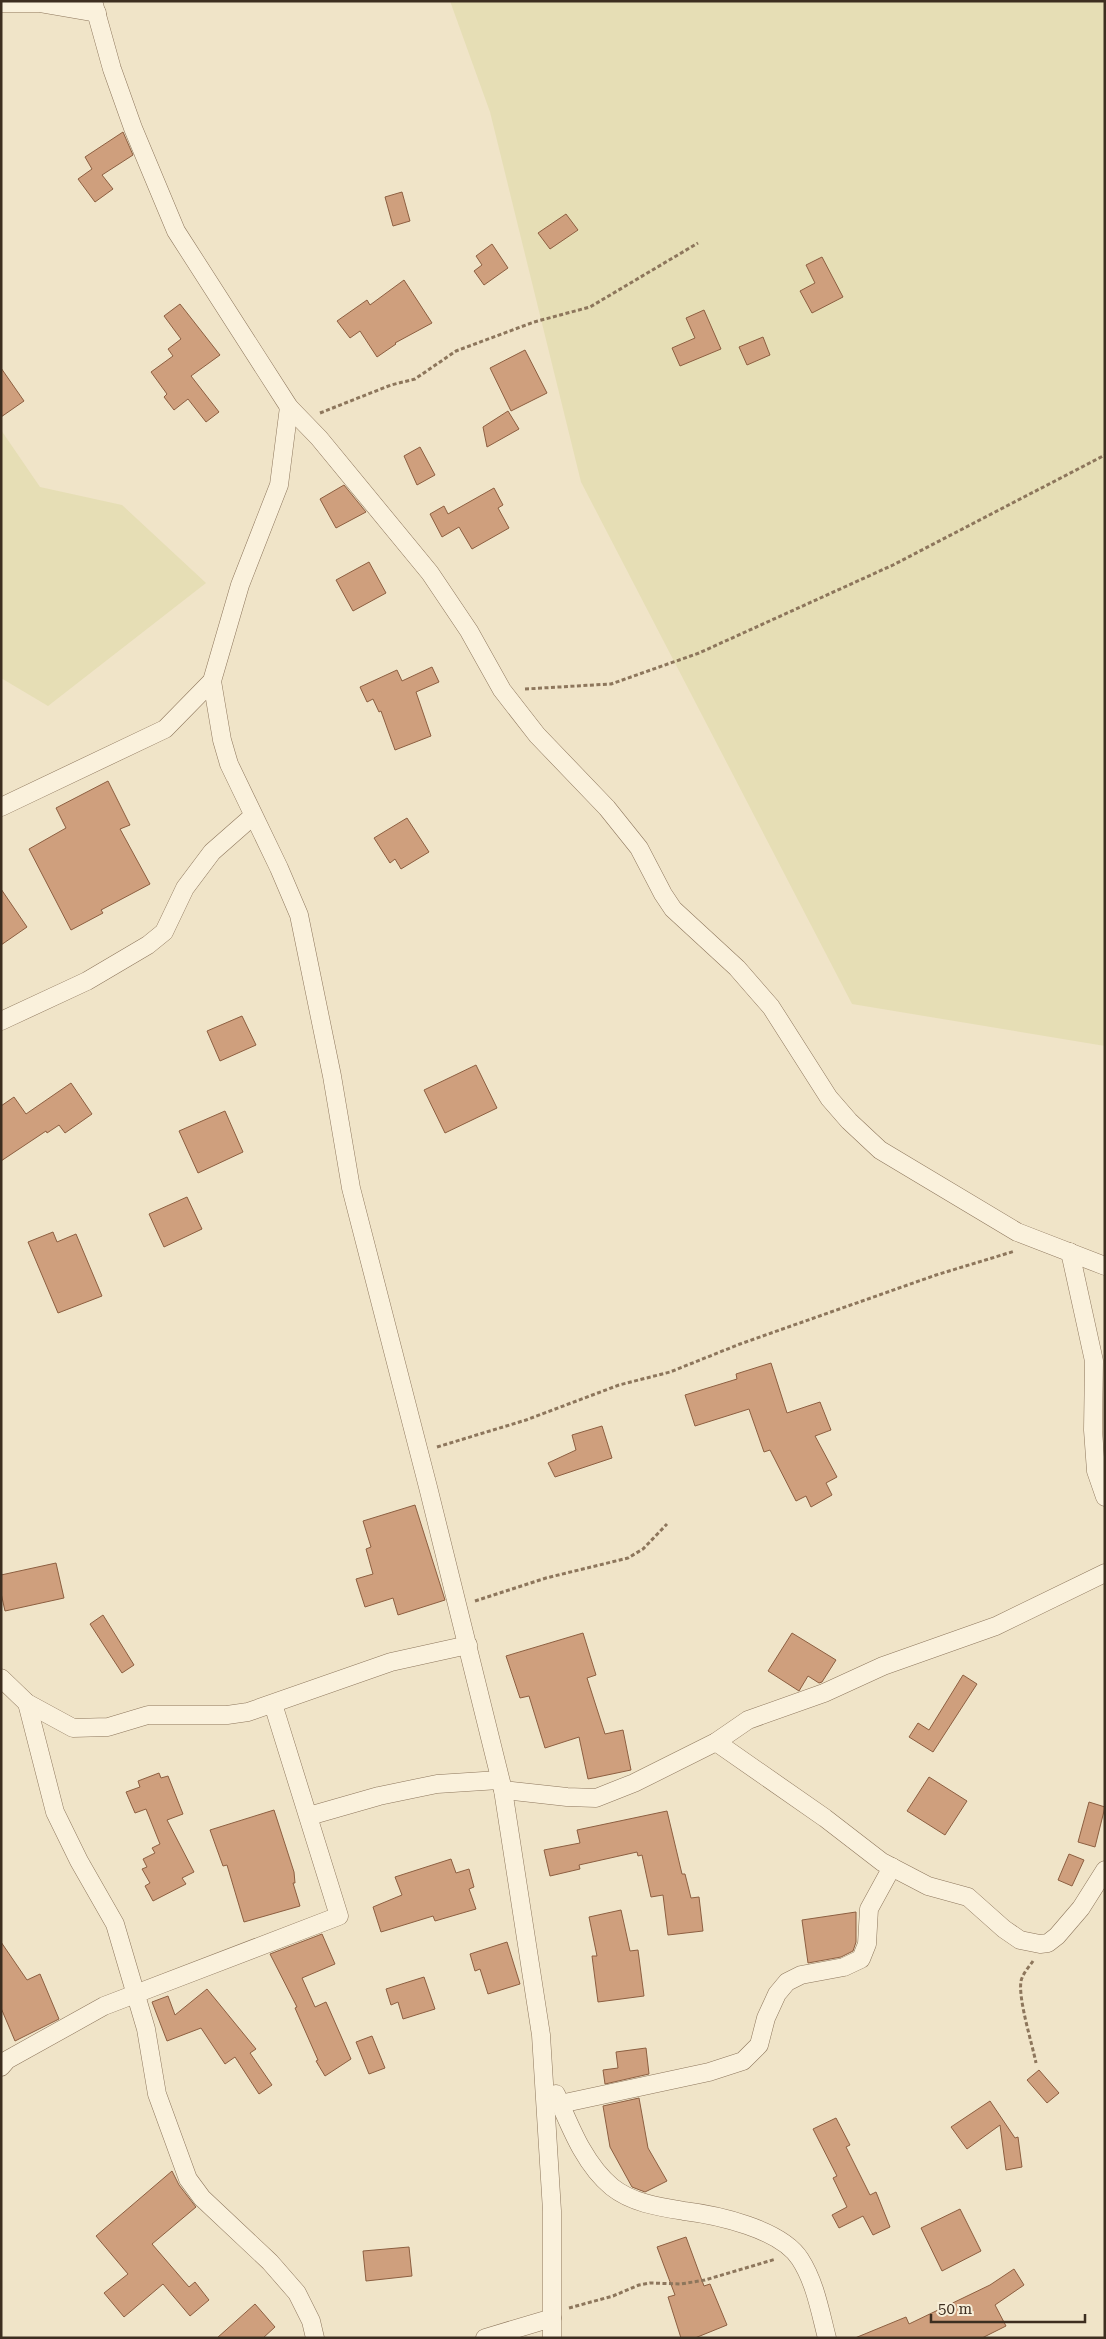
<svg xmlns="http://www.w3.org/2000/svg" width="1106" height="2339" font-family="'Roboto Serif',serif">
	<style>
		.farmland { fill: #e6deb5 }
		.building { fill: #cf9f7d; stroke: #8d5f41 }
		.lines { fill: none; stroke-linecap: round; stroke-linejoin: round }
		.street-casing { stroke: #8d765c; stroke-width: 19 }
		.path { stroke: #8d765c; stroke-width: 3; stroke-dasharray: 4 2.5; stroke-linecap: butt }
		.street { stroke: #faf1dc; stroke-width: 18 }
	</style>
	<rect width="100%" height="100%" fill="#f0e4c8"/>
	<g class="farmland">
		<path d="M450,1H1105V1046L852,1004L581,482L490,112Z"/>
		<path d="M1,430L40,487L122,505L206,583L48,706L1,678Z"/>
	</g>
	<g class="building">
		<path d="M123,132L133,155L102,175L113,189L95,202L78,179L92,169L85,157Z"/>
		<path d="M402,192L410,221L393,226L385,197Z"/>
		<path d="M566,214L578,230L550,249L538,233Z"/>
		<path d="M492,244L508,268L484,285L474,271L482,265L476,256Z"/>
		<path d="M822,257L843,297L812,313L800,291L815,283L806,265Z"/>
		<path d="M404,280L432,323L395,343L396,344L377,357L360,331L350,338L337,321L367,300L370,305Z"/>
		<path d="M180,304L220,355L191,376L219,412L206,422L188,399L174,410L164,397L167,394L151,372L173,356L168,349L181,339L164,316Z"/>
		<path d="M704,310L721,349L680,366L672,348L695,338L686,318Z"/>
		<path d="M763,337L770,355L747,365L739,347Z"/>
		<path d="M525,350L547,393L511,411L490,368Z"/>
		<path d="M1,368L24,401L1,417Z"/>
		<path d="M508,411L519,429L487,447L483,427Z"/>
		<path d="M420,447L435,475L417,485L404,456Z"/>
		<path d="M344,485L366,512L336,528L320,499Z"/>
		<path d="M494,488L503,505L498,508L509,528L472,549L459,527L442,537L430,514L444,506L448,514Z"/>
		<path d="M369,562L386,593L353,611L336,580Z"/>
		<path d="M432,667L439,682L416,692L431,736L395,750L381,711L379,712L373,699L367,702L360,687L397,670L402,681Z"/>
		<path d="M108,781L130,825L120,829L150,884L101,910L103,913L71,930L29,849L66,828L56,808Z"/>
		<path d="M407,818L429,852L401,869L395,859L390,863L374,838Z"/>
		<path d="M1,889L27,927L1,945Z"/>
		<path d="M242,1016L256,1045L220,1061L207,1031Z"/>
		<path d="M476,1065L497,1108L445,1133L424,1090Z"/>
		<path d="M71,1083L92,1114L65,1133L59,1125L47,1133L46,1131L1,1161V1106L14,1097L26,1114Z"/>
		<path d="M225,1111L243,1152L198,1173L179,1131Z"/>
		<path d="M187,1197L202,1229L164,1247L149,1214Z"/>
		<path d="M53,1232L57,1242L76,1234L102,1296L58,1313L28,1242Z"/>
		<path d="M771,1363L787,1413L820,1402L831,1430L815,1436L837,1477L826,1483L832,1495L811,1507L806,1496L796,1501L770,1450L764,1452L749,1409L695,1426L685,1395L737,1379L736,1374Z"/>
		<path d="M602,1426L612,1458L555,1477L548,1463L576,1450L572,1435Z"/>
		<path d="M415,1505L445,1600L398,1615L393,1598L365,1607L356,1579L373,1574L366,1549L371,1547L363,1521Z"/>
		<path d="M56,1563L64,1598L5,1611L1,1593V1575Z"/>
		<path d="M103,1615L134,1665L122,1673L90,1624Z"/>
		<path d="M583,1633L596,1675L587,1678L605,1734L623,1730L631,1770L588,1779L579,1737L545,1748L529,1696L520,1698L506,1656Z"/>
		<path d="M792,1633L836,1660L822,1682L819,1683L808,1676L799,1691L768,1671Z"/>
		<path d="M963,1675L977,1684L933,1752L909,1737L918,1723L929,1730Z"/>
		<path d="M159,1773L161,1778L168,1776L183,1814L167,1820L194,1872L182,1878L186,1884L153,1901L145,1886L150,1883L142,1869L147,1867L143,1859L155,1853L152,1848L160,1844L146,1809L135,1813L126,1792L140,1787L138,1781Z"/>
		<path d="M929,1777L967,1801L945,1835L907,1811Z"/>
		<path d="M1089,1802L1105,1807L1095,1847L1078,1842Z"/>
		<path d="M274,1810L294,1872L295,1883H293L300,1906L244,1922L227,1865L223,1866L210,1830Z"/>
		<path d="M667,1811L682,1874H685L691,1898L699,1897L703,1931L668,1935L663,1895L651,1897L642,1855L638,1856L637,1852L579,1865L580,1869L550,1876L544,1850L580,1843L577,1830Z"/>
		<path d="M1069,1854L1084,1860L1072,1886L1058,1880Z"/>
		<path d="M451,1859L456,1873L469,1869L474,1887L469,1889L476,1909L435,1921L433,1916L381,1932L373,1907L402,1895L395,1877Z"/>
		<path d="M621,1910L630,1951L638,1950L644,1996L598,2002L592,1956H597L589,1917Z"/>
		<path d="M856,1912V1942L853,1951L841,1957L808,1963L802,1920Z"/>
		<path d="M322,1934L335,1964L302,1978L315,2007L326,2002L351,2059L325,2076L316,2061L318,2060L295,2008L297,2007L270,1954Z"/>
		<path d="M1,1942L27,1980L40,1974L59,2019L15,2041L1,2008Z"/>
		<path d="M507,1942L520,1984L488,1994L480,1969L475,1971L470,1954Z"/>
		<path d="M424,1977L435,2009L403,2019L398,2002L391,2005L386,1989Z"/>
		<path d="M207,1989L256,2049L250,2053L272,2085L259,2094L235,2057L225,2064L201,2028L167,2041L152,2002L168,1996L175,2015Z"/>
		<path d="M372,2036L385,2068L369,2074L356,2042Z"/>
		<path d="M646,2048L649,2074L605,2084L603,2070L618,2068L616,2052Z"/>
		<path d="M1039,2070L1059,2093L1047,2103L1027,2080Z"/>
		<path d="M639,2098L648,2148L667,2181L645,2192L632,2187L610,2147L603,2106Z"/>
		<path d="M990,2101L1015,2138L1018,2137L1022,2167L1006,2170L1000,2125L967,2149L951,2127Z"/>
		<path d="M836,2118L850,2145L846,2147L870,2195L876,2192L890,2227L873,2235L863,2216L839,2228L832,2215L847,2207L833,2178L837,2176L813,2129Z"/>
		<path d="M172,2171L179,2185L196,2207L152,2244L189,2287L195,2282L209,2300L190,2316L163,2284L124,2317L104,2293L128,2274L96,2236Z"/>
		<path d="M960,2209L981,2251L942,2271L921,2228Z"/>
		<path d="M686,2237L704,2286L710,2284L727,2325L695,2338H681L668,2297L675,2295L657,2247Z"/>
		<path d="M409,2247L412,2276L366,2281L363,2251Z"/>
		<path d="M1014,2269L1024,2285L995,2305L1006,2326L982,2338H855L906,2317L909,2324L990,2285Z"/>
		<path d="M255,2304L275,2327L263,2338H217Z"/>
	</g>
	<g class="lines">
		<g class="street-casing">
			<g id="street">
				<path d="M93,1L112,69L133,128L176,231L289,407L319,438L430,573L469,631L502,690L537,735L607,808L639,848L663,894L673,909L737,968L757,991L771,1007L829,1098L849,1121L880,1150L1017,1232L1105,1266"/>
				<path d="M1,3H39L97,13"/>
				<path d="M212,681L222,740L229,764L279,868L299,915L332,1076L351,1188L428,1487L503,1790L541,2035L552,2211V2338"/>
				<path d="M1,807L165,729L212,681L240,585L279,485L289,407"/>
				<path d="M1,1021L87,981L148,945L164,932L185,888L212,852L253,816"/>
				<path d="M1070,1252L1094,1361L1093,1430L1096,1471L1105,1497"/>
				<path d="M1,1678L27,1703L73,1728L108,1727L148,1715H227L248,1712L391,1662L468,1645"/>
				<path d="M27,1703L55,1812L79,1861L115,1924L146,2029L157,2094L188,2179L202,2198L270,2262L297,2293L311,2321L315,2338"/>
				<path d="M716,1742L825,1818L882,1862L928,1886L968,1897L1004,1929L1020,1940L1040,1944L1048,1943L1057,1936L1081,1908L1105,1870"/>
				<path d="M503,1790L567,1797L596,1798L634,1783L716,1742L748,1720L824,1693L883,1666L996,1626L1105,1573"/>
				<path d="M309,1816L379,1796L437,1784L499,1780"/>
				<path d="M1,2067L7,2060L104,2006L339,1916L273,1704"/>
				<path d="M556,2094C570,2126 584,2164 612,2187C632,2203 659,2207 684,2211C717,2215 781,2229 800,2259C815,2282 820,2311 827,2338"/>
				<path d="M560,2104L709,2072L743,2061L759,2045L766,2018L777,1994L787,1982L801,1975L844,1967L861,1959L867,1944L869,1909L892,1867"/>
				<path d="M485,2338L552,2318"/>
			</g>
		</g>
		<g class="path">
			<path d="M320,413L391,385L415,379L456,351L534,322L590,307L698,243"/>
			<path d="M525,689L611,684L699,653L893,565L1105,455"/>
			<path d="M437,1447L526,1420L619,1385L670,1372L740,1344L936,1275L1015,1251"/>
			<path d="M475,1601L546,1578L628,1558L643,1549L667,1524"/>
			<path d="M1033,1961C1029,1967 1023,1973 1021,1981C1018,1999 1032,2043 1036,2063"/>
			<path d="M569,2308L613,2296L639,2285L650,2283L681,2284L705,2280L776,2259"/>
		</g>
		<use href="#street" class="street"/>
	</g>
	<rect width="1106" height="2339" fill="none" stroke="#3d2e20" stroke-width="5"/>
	<path d="M931 2314v8h154v-8" fill="none" stroke="#3d2e20" stroke-width="2.5"/>
	<text x="938" y="2314" font-size="15" fill="#3d2e20" stroke="#f7eed8" stroke-width="4" paint-order="stroke">50 m</text>
</svg>
